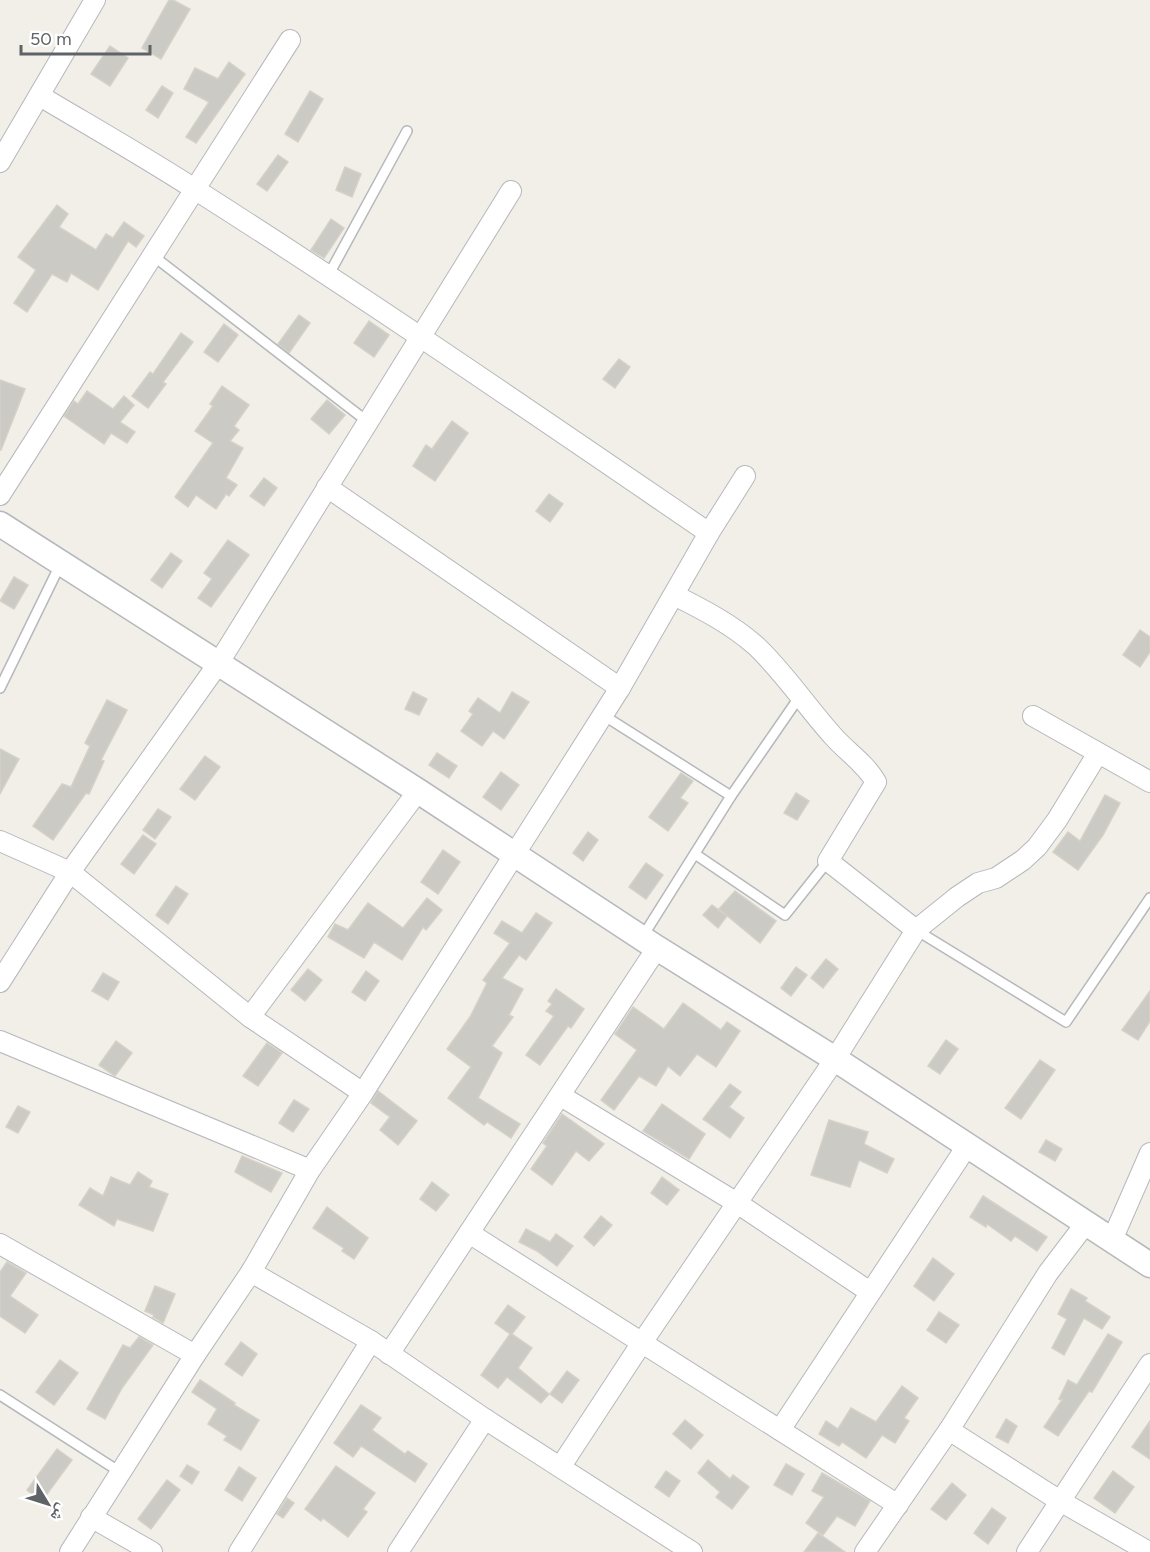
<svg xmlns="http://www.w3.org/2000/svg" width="1150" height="1552" font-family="Figtree,'Noto Naskh Arabic',sans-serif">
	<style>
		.building { fill: #cccac5; stroke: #d6d1c6; stroke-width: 1.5 }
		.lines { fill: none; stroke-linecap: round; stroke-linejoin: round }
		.service-casing { stroke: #b5b8bc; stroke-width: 12 }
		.minor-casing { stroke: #b5b8bc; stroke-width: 22 }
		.tertiary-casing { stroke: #b5b8bc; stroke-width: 27 }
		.service { stroke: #fff; stroke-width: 9 }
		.minor { stroke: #fff; stroke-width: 20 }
		.tertiary { stroke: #fff; stroke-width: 24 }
	</style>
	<rect width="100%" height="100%" fill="#f1efe8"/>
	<g class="building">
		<path d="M169,0H173L190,9L161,59L142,48Z"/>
		<path d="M110,46L128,58L110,86L91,74Z"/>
		<path d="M229,62L245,74L196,143L186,137L209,102L184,89L195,68L218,79Z"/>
		<path d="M162,86L173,93L158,118L146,110Z"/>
		<path d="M310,91L323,99L298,142L285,134Z"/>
		<path d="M278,155L288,162L267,191L257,184Z"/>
		<path d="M345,167L361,174L352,197L336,190Z"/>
		<path d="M57,205L68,214L59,227L96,250L106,234L113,238L124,222L144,236L136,247L128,241L98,290L71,273L67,282L52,274L27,312L14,303L36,270L18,257Z"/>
		<path d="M331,219L344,228L324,258L311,250Z"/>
		<path d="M299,315L310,323L289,353L278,344Z"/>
		<path d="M369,321L389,335L374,357L354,343Z"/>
		<path d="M224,324L238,335L218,362L204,352Z"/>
		<path d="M181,333L193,342L163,382L166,384L148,408L132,396L150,372L153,374Z"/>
		<path d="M619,359L630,367L615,388L603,379Z"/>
		<path d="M0,380L25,389L1,450H0Z"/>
		<path d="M222,386L249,405L234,426L239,430L230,441L243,448L226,478L237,485L229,496L226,494L216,509L196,495L188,507L175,497L213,443L195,431L213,406L210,404Z"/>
		<path d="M87,391L113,409L124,396L134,405L120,422L135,432L127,443L111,433L104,444L64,416L74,401L78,404Z"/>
		<path d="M327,400L345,415L329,434L311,419Z"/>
		<path d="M452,421L468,433L435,481L413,466L426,445L432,449Z"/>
		<path d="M264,478L277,488L264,506L250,496Z"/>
		<path d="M549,494L563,504L550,522L536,511Z"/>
		<path d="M228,540L249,555L211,607L198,598L212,579L204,573Z"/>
		<path d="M171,553L182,561L162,588L151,580Z"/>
		<path d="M14,577L28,585L14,609L0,601Z"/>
		<path d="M1140,630L1150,637V652L1140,667L1123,655Z"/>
		<path d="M413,692L427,699L419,715L405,709Z"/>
		<path d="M512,692L529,702L504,739L493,731L482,746L461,731L473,714L469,711L478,698L500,713Z"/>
		<path d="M107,700L127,710L101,760L104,761L89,794L86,793L53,840L33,826L62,784L71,787L90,746L85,743Z"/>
		<path d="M0,749L19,759L0,794Z"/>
		<path d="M437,753L457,766L449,778L429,765Z"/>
		<path d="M205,756L220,767L195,800L180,789Z"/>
		<path d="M501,772L519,785L501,810L483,797Z"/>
		<path d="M681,773L693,781L680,798L688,803L668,831L649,817Z"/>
		<path d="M796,793L809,801L797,820L784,813Z"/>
		<path d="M1105,795L1120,803L1103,835L1078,870L1053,852L1068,832L1080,841Z"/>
		<path d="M158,809L171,817L155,839L143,830Z"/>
		<path d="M588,832L598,840L583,861L573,853Z"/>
		<path d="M143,835L156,844L134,874L121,864Z"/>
		<path d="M443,850L460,862L438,894L421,882Z"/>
		<path d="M646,863L663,875L646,899L629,887Z"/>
		<path d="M176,886L188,894L168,924L156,915Z"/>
		<path d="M735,891L776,921L760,943L719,909Z"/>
		<path d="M427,898L442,910L426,930L423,927L402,960L374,942L364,958L328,937L335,924L348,930L368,903L403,928Z"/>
		<path d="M712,905L727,916L718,928L703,915Z"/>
		<path d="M536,913L552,923L526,960L519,955L502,978L523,989L509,1015L513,1017L492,1046L502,1053L478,1098L520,1124L511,1138L487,1122L484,1125L448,1098L471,1067L447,1049L470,1017L487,983L483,980L510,943L494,933L502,921L522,933Z"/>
		<path d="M826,959L838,969L823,988L811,978Z"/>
		<path d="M796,967L807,975L791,996L781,988Z"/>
		<path d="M308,969L322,980L305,1001L291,990Z"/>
		<path d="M366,971L379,981L365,1001L352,992Z"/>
		<path d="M103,973L119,982L108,1000L92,991Z"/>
		<path d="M556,989L584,1009L571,1028L568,1026L540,1065L526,1055L554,1016L546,1011L552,1004L548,1001Z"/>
		<path d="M1150,991V1021L1138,1040L1122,1030Z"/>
		<path d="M683,1003L721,1030L727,1022L740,1031L716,1067L697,1054L680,1076L668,1066L656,1086L639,1076L614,1110L601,1100L637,1050L615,1034L633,1007L664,1029Z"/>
		<path d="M946,1040L958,1049L940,1074L928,1066Z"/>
		<path d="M116,1041L132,1053L115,1076L99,1065Z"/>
		<path d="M267,1043L282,1053L258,1086L243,1076Z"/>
		<path d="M1040,1060L1055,1070L1021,1119L1005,1108Z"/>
		<path d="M730,1084L741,1092L729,1107L744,1118L730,1138L703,1119Z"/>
		<path d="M378,1091L417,1121L398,1145L380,1130L390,1117L371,1103Z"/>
		<path d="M294,1100L309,1109L293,1132L279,1123Z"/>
		<path d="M662,1104L705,1134L689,1159L643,1131Z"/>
		<path d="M18,1106L30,1112L18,1133L6,1127Z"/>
		<path d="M562,1114L604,1144L589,1161L576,1151L552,1185L531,1169L547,1146L543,1143Z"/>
		<path d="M829,1120L868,1132L864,1144L894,1159L887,1173L859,1160L850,1187L811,1175Z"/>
		<path d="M1046,1140L1062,1149L1055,1161L1039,1152Z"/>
		<path d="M242,1156L282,1173L271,1192L235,1172Z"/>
		<path d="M138,1172L152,1181L149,1187L168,1194L153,1231L117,1219L114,1226L79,1205L90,1188L103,1196L111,1177L130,1185Z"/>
		<path d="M662,1177L679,1190L667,1205L651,1193Z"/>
		<path d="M432,1182L449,1195L436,1211L420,1199Z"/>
		<path d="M983,1196L1047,1237L1037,1251L1015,1236L1011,1241L987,1224L986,1227L970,1217Z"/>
		<path d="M327,1207L368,1238L354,1259L342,1251L344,1248L313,1228Z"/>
		<path d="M601,1216L612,1225L594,1246L584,1237Z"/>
		<path d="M526,1229L550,1242L556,1234L573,1246L557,1266L537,1251L519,1242Z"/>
		<path d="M933,1258L954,1274L934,1301L914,1286Z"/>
		<path d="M7,1262L26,1273L10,1296L38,1315L25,1333L0,1316V1272Z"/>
		<path d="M155,1286L175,1294L163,1323L153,1317L154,1315L145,1311Z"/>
		<path d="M1071,1289L1087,1298L1085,1301L1110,1317L1102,1329L1084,1318L1064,1355L1052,1348L1067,1319L1058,1314Z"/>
		<path d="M508,1305L525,1317L512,1334L532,1348L518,1368L549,1394L541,1403L507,1377L498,1388L481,1375L510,1334L495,1323Z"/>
		<path d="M939,1312L959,1325L946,1343L927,1330Z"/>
		<path d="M1108,1334L1122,1342L1092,1392L1089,1391L1058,1436L1044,1427L1062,1400L1059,1399L1068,1380L1077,1385Z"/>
		<path d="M139,1337L153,1345L122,1388L105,1419L87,1409L123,1345L130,1348Z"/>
		<path d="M241,1342L257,1354L242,1376L225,1364Z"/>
		<path d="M60,1360L78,1373L54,1405L36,1392Z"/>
		<path d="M567,1371L579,1380L562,1403L550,1394Z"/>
		<path d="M200,1380L235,1403L234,1405L259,1420L241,1450L224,1440L227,1436L208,1424L217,1409L192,1392Z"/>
		<path d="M902,1386L918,1398L904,1418L909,1421L895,1443L882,1435L866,1458L842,1442L839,1446L819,1434L826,1421L838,1429L851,1408L876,1422Z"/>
		<path d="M361,1405L381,1418L372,1430L405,1454L408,1451L427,1464L415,1482L361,1446L353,1457L334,1443Z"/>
		<path d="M1006,1419L1017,1426L1008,1443L996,1437Z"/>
		<path d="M685,1420L703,1435L691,1449L673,1434Z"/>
		<path d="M1150,1421V1459L1132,1447Z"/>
		<path d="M57,1449L72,1460L42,1501L27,1490Z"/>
		<path d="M708,1460L730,1479L733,1475L749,1487L732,1509L716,1497L720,1492L698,1473Z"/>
		<path d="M786,1464L804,1474L792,1495L774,1485Z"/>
		<path d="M187,1465L199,1472L192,1484L180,1476Z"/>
		<path d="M336,1466L375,1493L363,1509L367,1512L348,1537L323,1518L321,1521L305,1509Z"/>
		<path d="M239,1467L256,1478L242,1501L225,1490Z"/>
		<path d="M666,1471L680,1481L669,1497L655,1487Z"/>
		<path d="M1113,1471L1134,1487L1115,1513L1094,1498Z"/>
		<path d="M822,1473L870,1501L855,1526L837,1516L823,1535L806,1523L824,1497L812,1491Z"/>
		<path d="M167,1480L180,1490L151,1529L138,1519Z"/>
		<path d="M952,1483L966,1495L946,1520L931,1509Z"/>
		<path d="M287,1498L294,1503L283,1518L277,1514Z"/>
		<path d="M992,1508L1006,1518L988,1544L974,1533Z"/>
		<path d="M818,1533L845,1552H804Z"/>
	</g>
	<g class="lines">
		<g class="service-casing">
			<g id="service">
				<path d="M152,255L368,422"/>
				<path d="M328,276L407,131"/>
				<path d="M0,688L61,563"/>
				<path d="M603,715L731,796L800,696"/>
				<path d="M695,854L785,915L828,861"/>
				<path d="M916,930L1066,1022L1150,898"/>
				<path d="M643,936L731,796"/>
				<path d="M0,1395L120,1472"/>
			</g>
		</g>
		<g class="minor-casing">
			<g id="minor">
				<path d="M40,96C92,127 145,157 196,190C369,300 539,417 709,533"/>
				<path d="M0,162L95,0"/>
				<path d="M327,487L620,688"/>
				<path d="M0,495L290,40"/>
				<path d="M674,595C702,609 731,624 755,645C784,672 806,706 833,736C847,752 865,763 876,782L828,861L916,930"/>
				<path d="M1033,716L1150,782"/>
				<path d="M0,841L70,872L250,1017L363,1093"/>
				<path d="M0,982L70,872L218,664L511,191"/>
				<path d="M250,1017L418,791"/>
				<path d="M0,1041L310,1170"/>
				<path d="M561,1096L737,1203L870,1292"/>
				<path d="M469,1233L898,1505"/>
				<path d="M1112,1240L1150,1153"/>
				<path d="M0,1244L195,1355"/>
				<path d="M251,1272L371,1341L485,1419L692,1552"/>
				<path d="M389,1354L657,948"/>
				<path d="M780,1430L967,1146"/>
				<path d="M949,1430L1060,1501L1149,1552"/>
				<path d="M561,1466L641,1344L835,1059L916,930L957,897L978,883L996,878L1023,860L1037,847L1057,820L1098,753"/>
				<path d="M91,1517L152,1552"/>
				<path d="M70,1552L195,1355L251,1272L310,1170L363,1093L620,688L709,533L745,476"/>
				<path d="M239,1552L371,1341"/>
				<path d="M398,1552L485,1419"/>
				<path d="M865,1552L949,1430L1048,1273L1086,1223"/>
				<path d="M1027,1552L1150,1364"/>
			</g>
		</g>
		<g class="tertiary-casing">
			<path id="tertiary" d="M0,524L418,791L657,948L835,1059L1150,1265"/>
		</g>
		<use href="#service" class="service"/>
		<use href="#minor" class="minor"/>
		<use href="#tertiary" class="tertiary"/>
	</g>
	<g transform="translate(48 1504) rotate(128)" stroke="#ffffff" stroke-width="4.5" paint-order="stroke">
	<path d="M0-4.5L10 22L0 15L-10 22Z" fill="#5f6368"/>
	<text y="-9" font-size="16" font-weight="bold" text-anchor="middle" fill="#5f6368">ش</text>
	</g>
	<path d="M21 45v9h129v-9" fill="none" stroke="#5f6368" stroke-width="3"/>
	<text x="30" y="45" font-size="18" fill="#5f6368" stroke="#ffffff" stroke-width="4.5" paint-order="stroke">50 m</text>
</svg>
